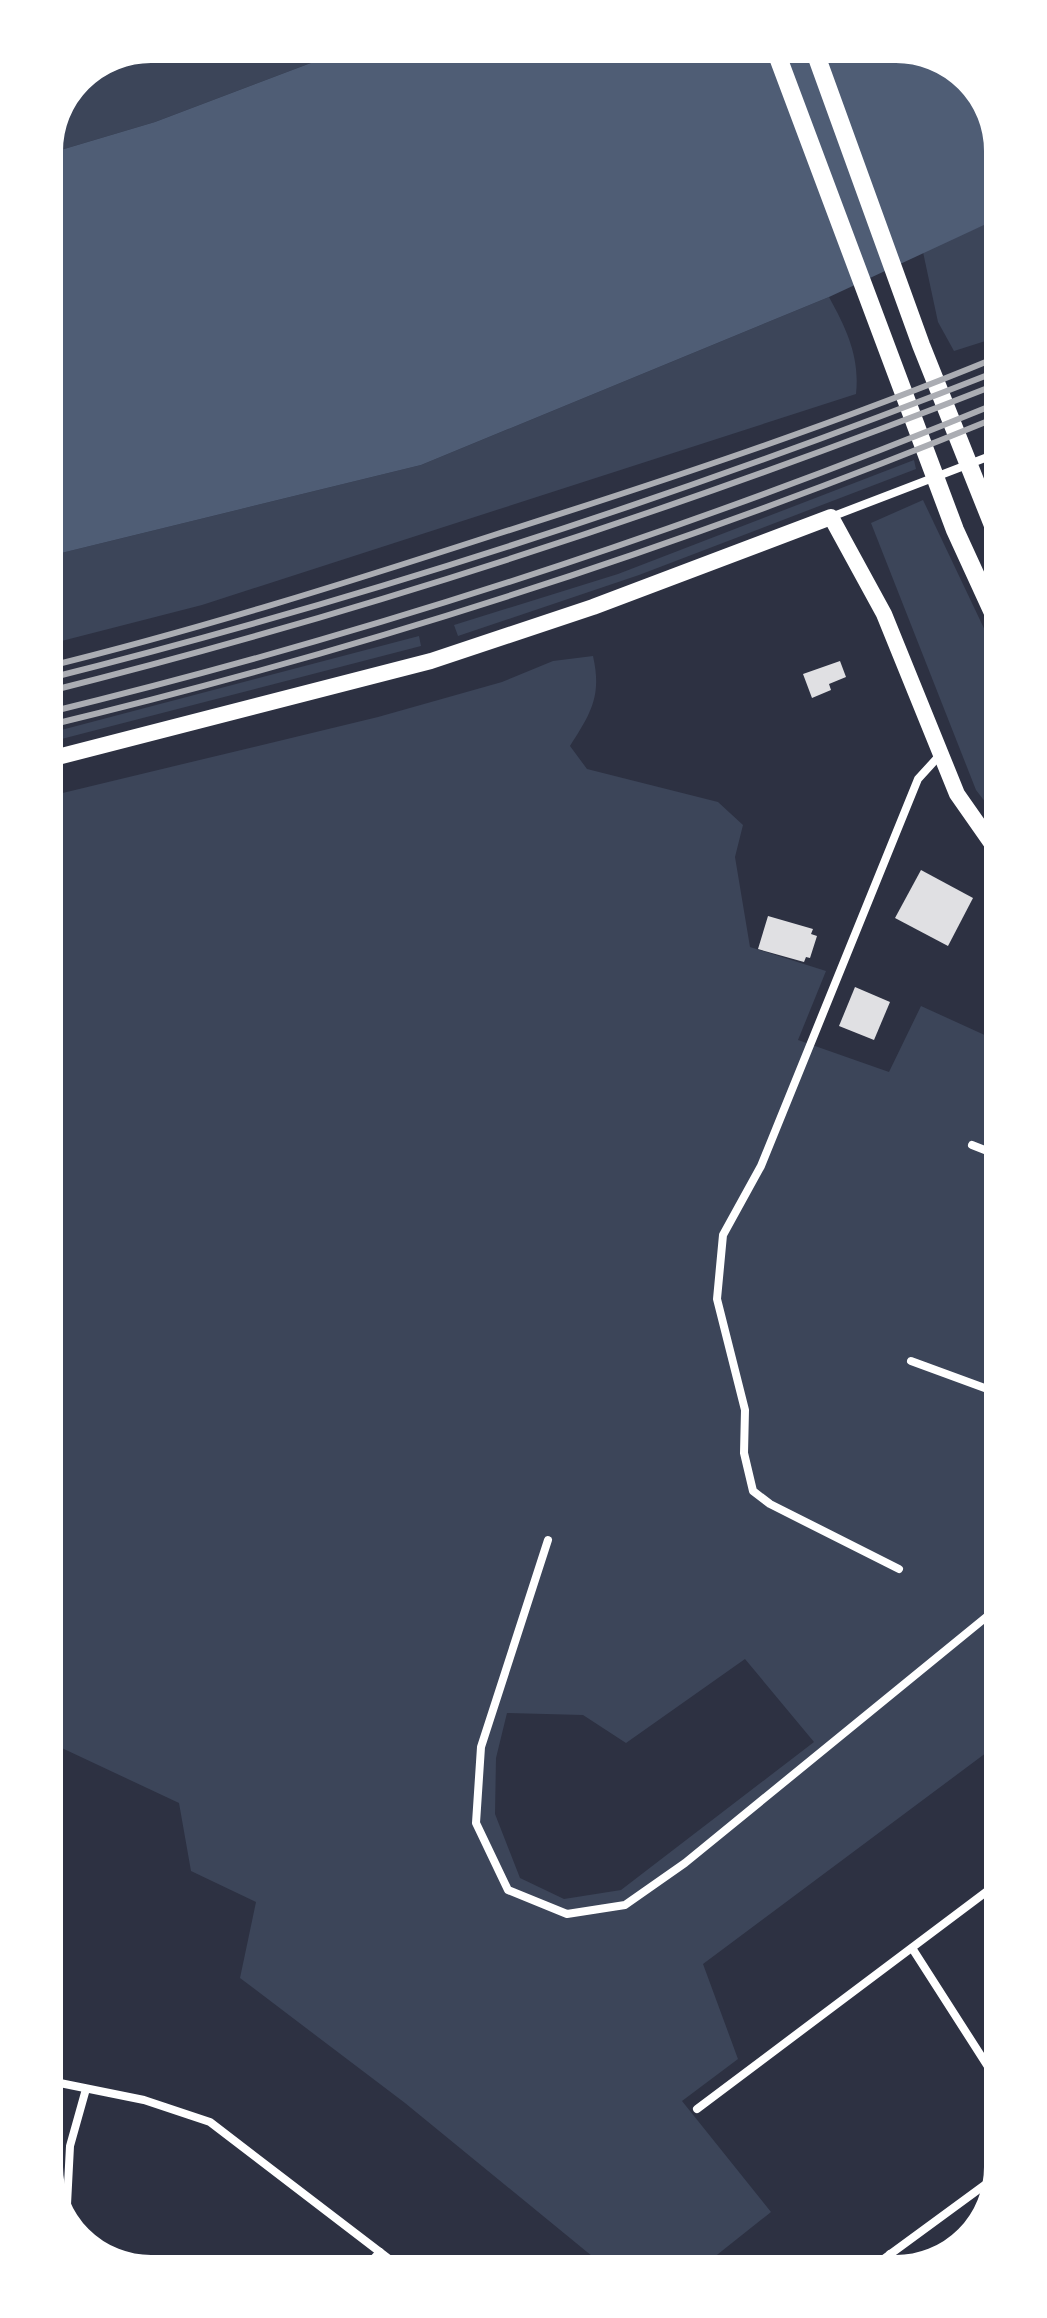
<svg xmlns="http://www.w3.org/2000/svg" width="1047" height="2318" font-family="Roboto,sans-serif">
	<style>
		.green { fill: #3c4559; fill-rule: evenodd }
		.water { fill: #4f5d75 }
		.building { fill: #e0e0e3 }
		.lines { fill: none; stroke-linecap: round; stroke-linejoin: round }
		.minor { stroke: #fff; stroke-width: 8 }
		.secondary { stroke: #fff; stroke-width: 16 }
		.primary { stroke: #fff; stroke-width: 18 }
		.rail { stroke: #abadb3; stroke-width: 6 }
		.rim { fill: none; stroke: #fff; stroke-width: 10 }
	</style>
	<rect width="100%" height="100%" fill="#2d3142"/>
	<g class="green">
		<path d="M151,44H361L155,122L44,155V145L76,75Z"/>
		<path d="M997,219L998,337L954,351L938,322L923,252Z"/>
		<path d="M829,297C847,330 860,357 856,394L202,605L46,645L45,557L421,465Z"/>
		<path d="M914,460L916,469L639,575L458,636L454,625L618,574Z"/>
		<path d="M923,500L999,660V820L976,790L871,523Z"/>
		<path d="M419,636L421,646L46,743V734Z"/>
		<path d="M593,656C602,696 591,713 570,746L587,769L718,802L743,825L735,857L750,947L826,971L798,1040L889,1072L921,1006L1000,1042V1221L989,1244L1000,1248L1002,1741L703,1964L738,2059L682,2101L771,2212L698,2270H609L405,2103L240,1978L256,1902L191,1871L179,1803L49,1742L46,797L378,717L502,682L553,661ZM745,1659L814,1742L621,1890L564,1899L520,1878L495,1814L496,1758L507,1713L583,1715L626,1743Z"/>
	</g>
	<path class="water" d="M361,44H903L961,66L997,116V219L829,297L421,465L45,557L44,155L155,122Z"/>
	<g class="building">
		<path d="M840,661L846,677L829,684L831,690L812,698L803,674Z"/>
		<path d="M921,870L973,898L948,946L895,918Z"/>
		<path d="M768,916L813,929L811,934L817,936L810,958L806,957L804,962L758,949Z"/>
		<path d="M855,987L890,1002L874,1040L839,1026Z"/>
	</g>
	<g class="lines">
		<g class="minor">
			<path d="M831,517L998,453"/>
			<path d="M972,1145L1000,1156"/>
			<path d="M911,1361L1001,1394"/>
			<path d="M548,1540L481,1747L476,1823L508,1890L567,1914L625,1905L685,1863L1001,1605"/>
			<path d="M899,1569L770,1504L753,1491L744,1453L745,1410L717,1299L723,1235L761,1166L918,779L939,756"/>
			<path d="M912,1948L1003,2090"/>
			<path d="M50,2081L144,2100L210,2122L406,2272"/>
			<path d="M697,2109L1002,1880"/>
			<path d="M66,2224L70,2146L86,2089"/>
			<path d="M890,2254L901,2268"/>
			<path d="M870,2269L1001,2173"/>
			<path d="M361,2272L380,2252"/>
		</g>
		<path class="secondary" d="M46,760L431,661L593,607L831,517L884,614L957,794L999,854"/>
		<g class="primary">
			<path d="M773,44L955,530L999,626"/>
			<path d="M812,44L921,345L998,538"/>
		</g>
		<g class="rail">
			<path d="M46,667C197,630 346,583 494,535C664,481 833,425 998,357"/>
			<path d="M46,679C369,598 688,493 998,371"/>
			<path d="M46,692C370,611 687,506 998,384"/>
			<path d="M46,713C371,634 688,530 998,403"/>
			<path d="M46,726C371,648 688,544 998,417"/>
		</g>
	</g>
	<path d="M0 0H1047V2318H0ZM151 58H896A93 93 0 0 1 989 151V2167A93 93 0 0 1 896 2260H151A93 93 0 0 1 58 2167V151A93 93 0 0 1 151 58Z" fill="#fff" fill-rule="evenodd"/>
	<path class="rim" d="M151 58H896A93 93 0 0 1 989 151V2167A93 93 0 0 1 896 2260H151A93 93 0 0 1 58 2167V151A93 93 0 0 1 151 58Z"/>
</svg>
